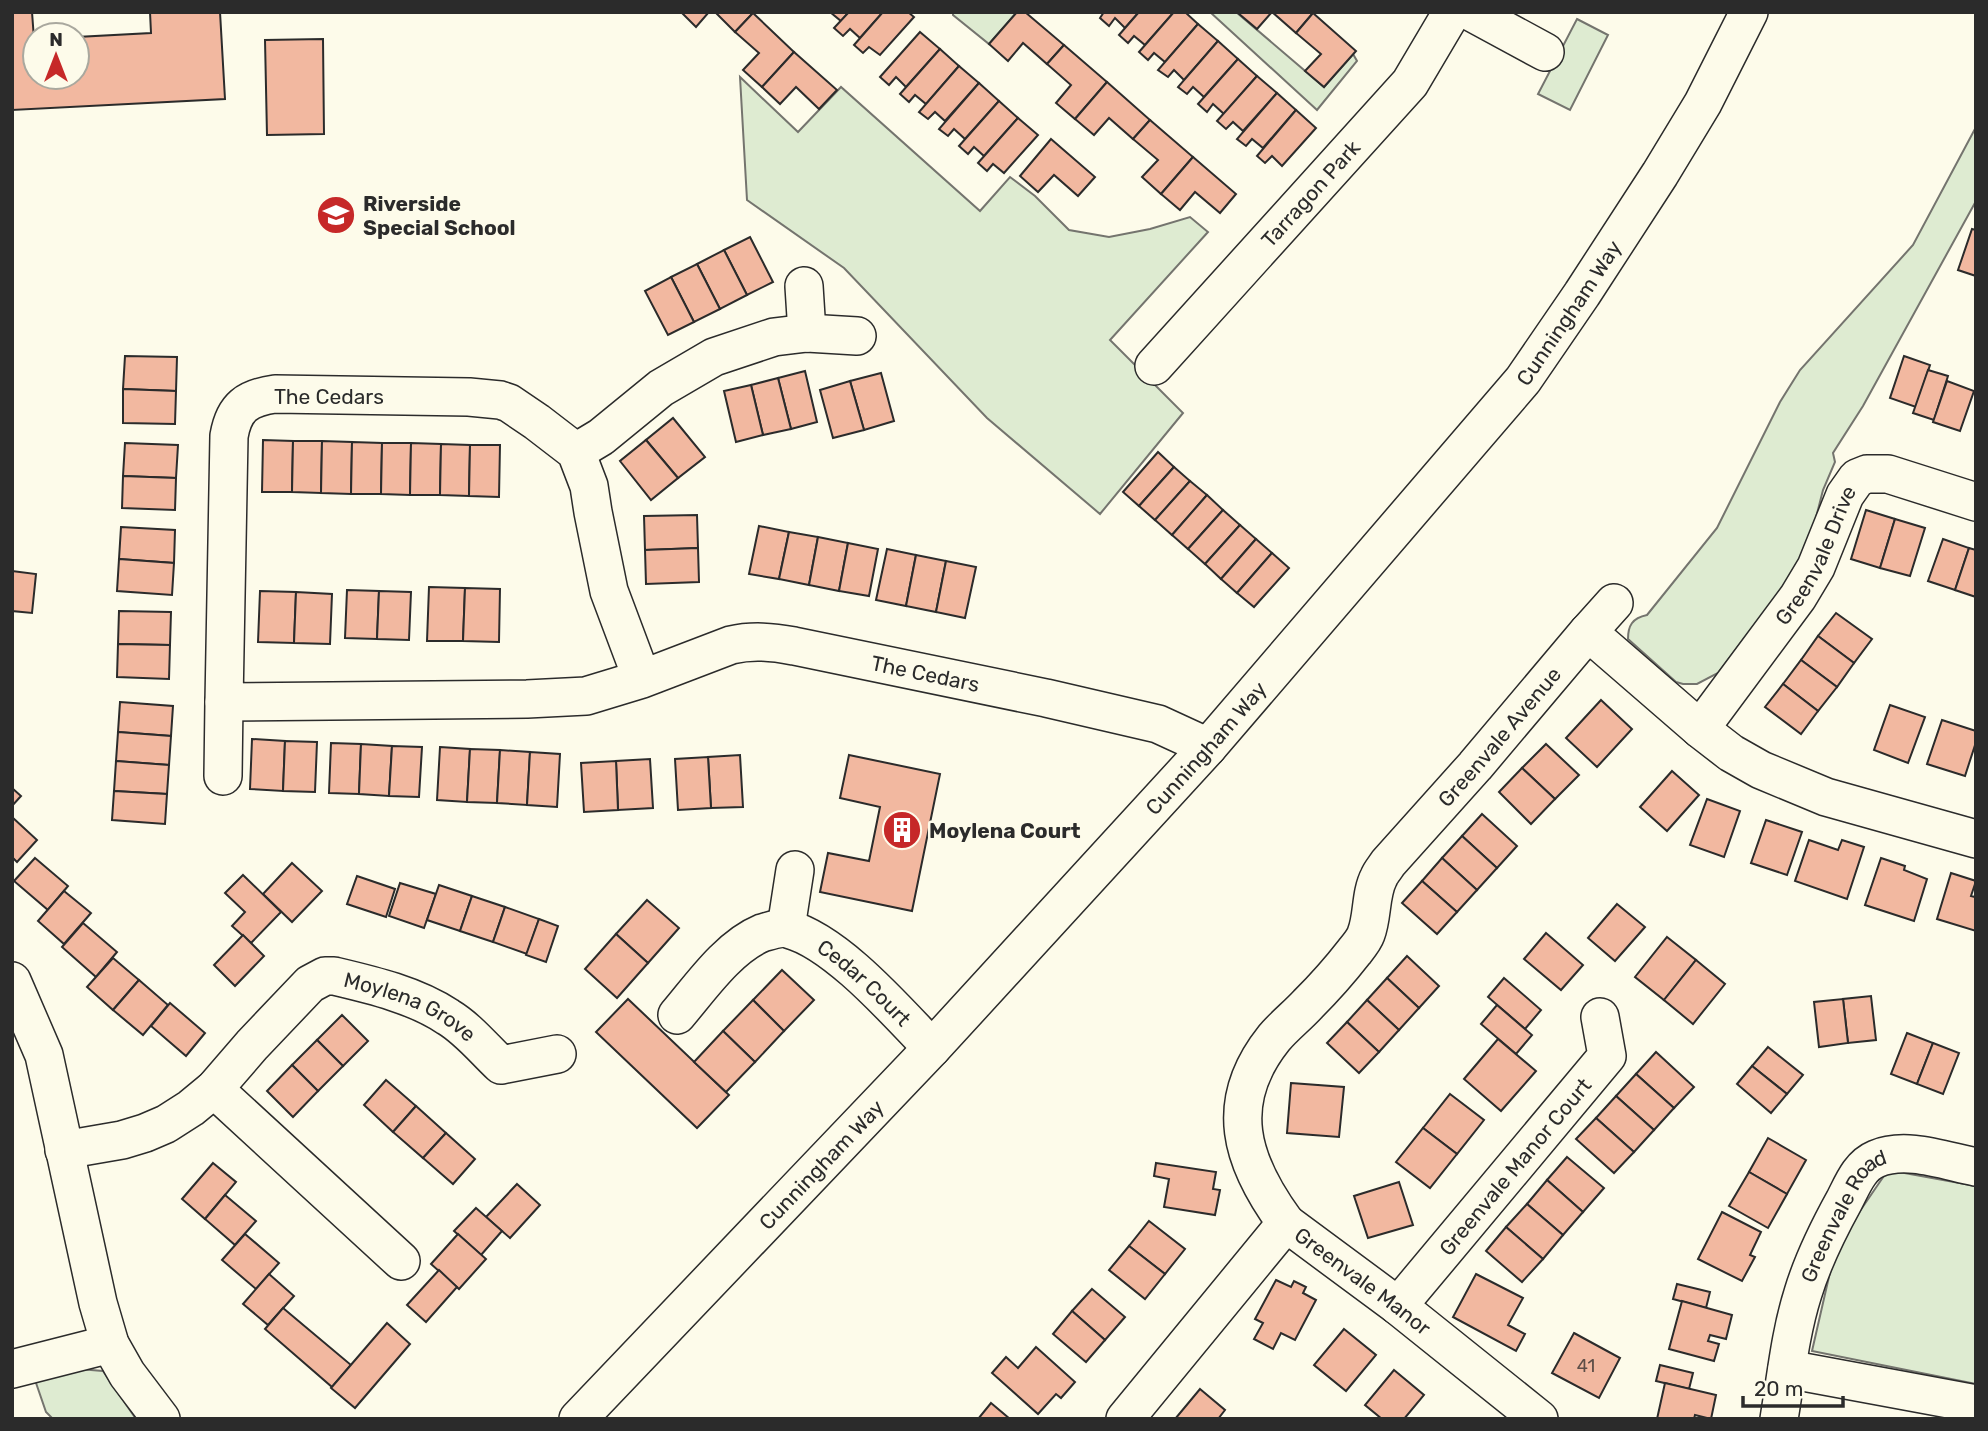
<svg xmlns="http://www.w3.org/2000/svg" width="1988" height="1431" font-family="Rubik,sans-serif">
	<style>
		.green { fill: #deebd1; stroke: #74746e; stroke-width: 2 }
		.building { fill: #f2b8a0; stroke: #2b2b2b; stroke-width: 2 }
		.lines { fill: none; stroke-linecap: round; stroke-linejoin: round }
		.minor-casing { stroke: #2b2b2b; stroke-width: 40 }
		.minor { stroke: #fdfbea; stroke-width: 37 }
		.labels { text-anchor: middle; dominant-baseline: central; stroke-width: 5; stroke-linejoin: round; paint-order: stroke }
		.number-label { font-size: 18px; fill: #5d4e48 }
		.street-label { font-size: 21px; fill: #2b2b2b; stroke: #fdfbea }
		.poi-label { font-size: 21px; font-weight: bold; fill: #2b2b2b; stroke: #fdfbea; text-anchor: start }
	</style>
	<rect width="100%" height="100%" fill="#fdfbea"/>
	<g class="green">
		<path d="M953,12H1017L989,44L953,15Z"/>
		<path d="M1210,12H1236L1324,87L1353,54L1357,61L1317,110Z"/>
		<path d="M1577,19L1608,35L1570,110L1538,94Z"/>
		<path d="M740,77L798,132L841,87L980,211L1010,177L1035,196L1069,230L1109,237L1150,229L1190,217L1208,232L1110,340L1183,413L1100,514L987,418L844,268L747,200Z"/>
		<path d="M1976,127V201L1863,406L1833,453L1835,462L1823,490L1806,557L1782,592L1755,624L1718,673L1697,684H1683L1676,682L1628,639C1628,626 1632,618 1647,615L1717,528L1780,402L1800,370L1913,245Z"/>
		<path d="M1888,1170L1976,1186V1384L1812,1351L1836,1246Z"/>
		<path d="M55,1367L103,1371L136,1419H53L46,1412L35,1380Z"/>
	</g>
	<g class="building">
		<path d="M12,12H32L34,39H35V77H77V37L151,33L150,12H220L225,99L12,110Z"/>
		<path d="M681,12H709L696,27Z"/>
		<path d="M715,12H752L753,13L735,32Z"/>
		<path d="M830,12H849L841,21Z"/>
		<path d="M849,12H883L860,38L850,29L843,36L834,28Z"/>
		<path d="M883,12H908L914,17L880,55L869,47L863,53L854,45Z"/>
		<path d="M1017,12H1025L1064,45L1047,64L1023,43L1008,61L989,44Z"/>
		<path d="M1104,12H1139L1125,28L1115,18L1109,26L1100,18Z"/>
		<path d="M1139,12H1174L1145,45L1134,36L1128,43L1119,35Z"/>
		<path d="M1174,12H1185L1198,24L1165,62L1154,53L1148,60L1139,52Z"/>
		<path d="M1239,12H1311L1313,13L1296,33L1272,12L1257,29L1238,13Z"/>
		<path d="M753,13L794,52L762,87L743,70L759,53L735,32Z"/>
		<path d="M1313,13L1356,51L1324,87L1305,71L1321,54L1296,33Z"/>
		<path d="M1198,24L1218,41L1184,80L1174,70L1168,77L1158,70Z"/>
		<path d="M920,32L940,49L906,87L896,77L889,85L880,77Z"/>
		<path d="M323,39L324,134L267,135L265,40Z"/>
		<path d="M1218,41L1238,59L1204,97L1193,87L1187,94L1178,87Z"/>
		<path d="M1064,45L1107,82L1075,119L1056,103L1071,85L1047,64Z"/>
		<path d="M940,49L959,66L926,104L915,95L909,102L900,94Z"/>
		<path d="M794,52L837,90L819,109L796,87L780,104L762,87Z"/>
		<path d="M1238,59L1257,76L1224,114L1213,104L1207,112L1198,104Z"/>
		<path d="M959,66L979,83L945,121L935,112L928,119L919,112Z"/>
		<path d="M1257,76L1277,93L1243,131L1233,122L1226,129L1217,121Z"/>
		<path d="M1107,82L1150,120L1133,139L1109,118L1094,135L1075,119Z"/>
		<path d="M979,83L999,101L965,139L954,129L948,136L939,129Z"/>
		<path d="M1277,93L1296,110L1263,148L1252,139L1246,146L1237,139Z"/>
		<path d="M999,101L1018,118L984,156L974,147L968,154L959,146Z"/>
		<path d="M1296,110L1316,128L1282,166L1272,156L1265,163L1257,156Z"/>
		<path d="M1018,118L1038,135L1004,173L993,164L987,171L978,163Z"/>
		<path d="M1150,120L1193,157L1161,194L1142,177L1158,160L1133,139Z"/>
		<path d="M1051,139L1095,177L1078,196L1054,175L1038,192L1020,176Z"/>
		<path d="M1193,157L1236,194L1220,213L1195,192L1180,210L1161,194Z"/>
		<path d="M1972,229L1976,230V276L1958,270Z"/>
		<path d="M750,237L773,282L747,295L724,250Z"/>
		<path d="M724,250L747,295L720,309L697,264Z"/>
		<path d="M697,264L720,309L694,322L671,277Z"/>
		<path d="M671,277L694,322L668,335L645,291Z"/>
		<path d="M125,356L177,357L176,391L123,389Z"/>
		<path d="M1904,356L1930,365L1916,407L1890,398Z"/>
		<path d="M1928,370L1948,376L1934,420L1913,413Z"/>
		<path d="M805,371L817,422L791,429L778,378Z"/>
		<path d="M881,373L894,421L864,430L850,381Z"/>
		<path d="M778,378L791,429L763,435L751,385Z"/>
		<path d="M850,381L864,430L833,438L820,390Z"/>
		<path d="M1947,381L1974,391L1960,431L1933,422Z"/>
		<path d="M751,385L763,435L736,442L724,391Z"/>
		<path d="M123,389L176,391L175,424L123,423Z"/>
		<path d="M673,418L705,457L678,478L646,440Z"/>
		<path d="M263,440L293,441L292,492H262Z"/>
		<path d="M646,440L678,478L651,500L620,461Z"/>
		<path d="M293,441H322L321,493L292,492Z"/>
		<path d="M322,441L352,442L351,494L321,493Z"/>
		<path d="M352,442L382,443L381,494H351Z"/>
		<path d="M125,443L178,445L176,478L123,476Z"/>
		<path d="M382,443H411L410,495L381,494Z"/>
		<path d="M411,443L441,444L440,495H410Z"/>
		<path d="M441,444L470,445L469,496L440,495Z"/>
		<path d="M470,445H500L499,497L469,496Z"/>
		<path d="M1158,452L1174,467L1139,506L1123,492Z"/>
		<path d="M1174,467L1190,481L1155,520L1139,506Z"/>
		<path d="M123,476L176,478L175,510L122,508Z"/>
		<path d="M1190,481L1207,495L1172,535L1155,520Z"/>
		<path d="M1207,495L1223,510L1188,549L1172,535Z"/>
		<path d="M1223,510L1240,525L1205,564L1188,549Z"/>
		<path d="M1866,510L1895,519L1880,568L1851,559Z"/>
		<path d="M697,515L698,548L645,550L644,516Z"/>
		<path d="M1895,519L1925,528L1910,576L1880,568Z"/>
		<path d="M1240,525L1256,539L1221,579L1205,564Z"/>
		<path d="M759,526L789,532L779,579L749,574Z"/>
		<path d="M121,527L175,530L174,563L119,559Z"/>
		<path d="M789,532L818,537L809,585L779,579Z"/>
		<path d="M818,537L848,543L839,591L809,585Z"/>
		<path d="M1256,539L1272,553L1237,593L1221,579Z"/>
		<path d="M1943,539L1969,548L1955,590L1928,581Z"/>
		<path d="M848,543L878,549L869,596L839,591Z"/>
		<path d="M698,548L699,582L646,584L645,550Z"/>
		<path d="M1969,548L1976,550V597L1955,590Z"/>
		<path d="M887,549L916,555L906,606L876,600Z"/>
		<path d="M1272,553L1289,568L1254,607L1237,593Z"/>
		<path d="M916,555L946,561L936,612L906,606Z"/>
		<path d="M119,559L174,563L172,595L117,591Z"/>
		<path d="M946,561L976,567L965,618L936,612Z"/>
		<path d="M12,571L36,574L32,613L12,611Z"/>
		<path d="M429,587L465,588L463,641H427Z"/>
		<path d="M465,588L500,589L499,642L463,641Z"/>
		<path d="M347,590L379,591L377,639L345,638Z"/>
		<path d="M260,591L296,592L294,643L258,642Z"/>
		<path d="M379,591L411,592L409,640L377,639Z"/>
		<path d="M296,592L332,594L330,644L294,643Z"/>
		<path d="M119,611L171,612L170,645L118,644Z"/>
		<path d="M1836,613L1872,639L1854,663L1818,636Z"/>
		<path d="M1818,636L1854,663L1837,687L1801,660Z"/>
		<path d="M118,644L170,645L169,679L117,677Z"/>
		<path d="M1801,660L1837,687L1818,711L1783,684Z"/>
		<path d="M1783,684L1818,711L1801,734L1765,707Z"/>
		<path d="M1601,700L1632,729L1597,767L1566,738Z"/>
		<path d="M120,702L173,706L171,736L118,732Z"/>
		<path d="M1890,705L1925,717L1908,763L1874,750Z"/>
		<path d="M1942,720L1976,731V742L1965,776L1927,764Z"/>
		<path d="M118,732L171,736L169,765L116,761Z"/>
		<path d="M252,739L285,741L283,791L250,789Z"/>
		<path d="M285,741L317,742L315,792L283,791Z"/>
		<path d="M331,743L361,744L359,794L329,793Z"/>
		<path d="M361,744L392,746L389,796L359,794Z"/>
		<path d="M1546,744L1579,775L1555,799L1522,768Z"/>
		<path d="M392,746L422,747L419,797L389,796Z"/>
		<path d="M440,747L470,749L467,802L437,800Z"/>
		<path d="M470,749L500,750L497,803L467,802Z"/>
		<path d="M500,750L530,752L527,805L497,803Z"/>
		<path d="M530,752L560,754L557,807L527,805Z"/>
		<path d="M740,755L743,807L711,808L708,757Z"/>
		<path d="M849,755L940,774L912,911L820,892L828,853L869,861L880,807L840,798Z"/>
		<path d="M708,757L711,808L678,810L675,759Z"/>
		<path d="M650,759L653,808L618,810L616,761Z"/>
		<path d="M116,761L169,765L167,794L114,791Z"/>
		<path d="M616,761L618,810L584,812L581,763Z"/>
		<path d="M1522,768L1555,799L1531,824L1499,792Z"/>
		<path d="M1672,771L1699,795L1667,831L1640,807Z"/>
		<path d="M12,788L21,796L12,806Z"/>
		<path d="M114,791L167,794L165,824L112,820Z"/>
		<path d="M1707,799L1740,811L1724,857L1690,845Z"/>
		<path d="M1482,814L1517,846L1497,868L1462,836Z"/>
		<path d="M12,817L37,840L17,862L12,857Z"/>
		<path d="M1766,820L1802,832L1787,875L1751,863Z"/>
		<path d="M1462,836L1497,868L1477,890L1442,858Z"/>
		<path d="M1809,840L1838,850L1842,840L1864,847L1847,899L1795,881Z"/>
		<path d="M35,858L68,886L48,910L14,881Z"/>
		<path d="M1442,858L1477,890L1457,912L1422,881Z"/>
		<path d="M1881,858L1905,866L1904,870L1927,879L1914,921L1865,905Z"/>
		<path d="M292,863L322,891L292,922L263,894Z"/>
		<path d="M1951,873L1976,881L1971,896L1975,897L1976,894V931L1937,919Z"/>
		<path d="M243,875L281,912L251,943L232,926L245,912L225,893Z"/>
		<path d="M357,876L395,889L386,917L347,904Z"/>
		<path d="M1422,881L1457,912L1437,934L1402,903Z"/>
		<path d="M400,883L436,894L424,928L389,916Z"/>
		<path d="M439,885L472,896L460,931L427,920Z"/>
		<path d="M64,891L91,913L64,944L38,921Z"/>
		<path d="M472,896L505,907L493,942L460,931Z"/>
		<path d="M647,900L679,928L648,963L616,934Z"/>
		<path d="M1617,904L1645,927L1615,961L1588,938Z"/>
		<path d="M505,907L539,919L527,954L493,942Z"/>
		<path d="M539,919L558,926L546,962L526,955Z"/>
		<path d="M83,923L117,952L96,977L62,947Z"/>
		<path d="M1546,933L1583,965L1561,990L1524,959Z"/>
		<path d="M616,934L648,963L617,998L585,969Z"/>
		<path d="M243,935L264,956L235,986L214,965Z"/>
		<path d="M1667,937L1696,960L1664,1000L1635,977Z"/>
		<path d="M1407,956L1439,986L1419,1008L1387,978Z"/>
		<path d="M113,958L139,980L113,1010L87,987Z"/>
		<path d="M1696,960L1725,984L1693,1024L1664,1000Z"/>
		<path d="M782,970L814,1000L784,1031L753,1000Z"/>
		<path d="M1387,978L1419,1008L1399,1030L1367,1000Z"/>
		<path d="M1504,978L1541,1010L1525,1029L1488,997Z"/>
		<path d="M139,980L168,1005L143,1035L113,1010Z"/>
		<path d="M1871,996L1876,1040L1848,1043L1843,999Z"/>
		<path d="M628,999L729,1095L697,1128L596,1032Z"/>
		<path d="M1843,999L1848,1043L1819,1047L1814,1002Z"/>
		<path d="M753,1000L784,1031L755,1062L723,1031Z"/>
		<path d="M1367,1000L1399,1030L1379,1052L1347,1022Z"/>
		<path d="M170,1003L205,1033L186,1056L151,1026Z"/>
		<path d="M1497,1005L1532,1035L1516,1054L1481,1024Z"/>
		<path d="M342,1015L368,1041L343,1066L317,1040Z"/>
		<path d="M1347,1022L1379,1052L1359,1073L1327,1043Z"/>
		<path d="M723,1031L755,1062L726,1092L694,1062Z"/>
		<path d="M1907,1033L1933,1043L1917,1084L1891,1074Z"/>
		<path d="M1498,1039L1536,1071L1501,1111L1464,1079Z"/>
		<path d="M317,1040L343,1066L318,1091L292,1065Z"/>
		<path d="M1933,1043L1959,1053L1943,1094L1917,1084Z"/>
		<path d="M1768,1047L1803,1075L1787,1094L1752,1066Z"/>
		<path d="M1656,1052L1694,1087L1674,1108L1636,1074Z"/>
		<path d="M292,1065L318,1091L293,1117L267,1091Z"/>
		<path d="M1752,1066L1787,1094L1771,1113L1737,1084Z"/>
		<path d="M1636,1074L1674,1108L1654,1130L1616,1096Z"/>
		<path d="M386,1080L416,1106L393,1132L364,1105Z"/>
		<path d="M1291,1083L1344,1087L1339,1137L1287,1133Z"/>
		<path d="M1450,1094L1484,1120L1457,1154L1423,1128Z"/>
		<path d="M1616,1096L1654,1130L1634,1152L1596,1118Z"/>
		<path d="M416,1106L446,1133L423,1158L393,1132Z"/>
		<path d="M1596,1118L1634,1152L1614,1173L1576,1139Z"/>
		<path d="M1423,1128L1457,1154L1430,1188L1396,1162Z"/>
		<path d="M446,1133L475,1159L453,1184L423,1158Z"/>
		<path d="M1768,1138L1806,1160L1787,1194L1749,1172Z"/>
		<path d="M1567,1157L1604,1188L1583,1212L1547,1180Z"/>
		<path d="M213,1163L236,1182L205,1219L182,1199Z"/>
		<path d="M1156,1163L1216,1172L1213,1189L1220,1190L1215,1215L1164,1207L1169,1179L1154,1176Z"/>
		<path d="M1749,1172L1787,1194L1768,1228L1729,1206Z"/>
		<path d="M1547,1180L1583,1212L1563,1235L1527,1204Z"/>
		<path d="M1399,1182L1413,1225L1368,1238L1354,1196Z"/>
		<path d="M517,1184L540,1205L510,1238L486,1217Z"/>
		<path d="M225,1195L256,1221L235,1245L205,1219Z"/>
		<path d="M1527,1204L1563,1235L1543,1259L1506,1227Z"/>
		<path d="M476,1208L502,1231L481,1255L454,1231Z"/>
		<path d="M1722,1212L1761,1232L1750,1255L1755,1257L1742,1281L1698,1259Z"/>
		<path d="M1149,1221L1185,1249L1165,1274L1129,1246Z"/>
		<path d="M1506,1227L1543,1259L1522,1282L1486,1251Z"/>
		<path d="M245,1234L279,1263L256,1289L222,1260Z"/>
		<path d="M458,1234L486,1259L459,1289L431,1264Z"/>
		<path d="M1129,1246L1165,1274L1145,1299L1109,1270Z"/>
		<path d="M439,1270L457,1287L426,1322L407,1305Z"/>
		<path d="M269,1274L294,1296L268,1325L243,1304Z"/>
		<path d="M1476,1274L1523,1298L1508,1325L1525,1334L1516,1351L1453,1317Z"/>
		<path d="M1276,1280L1291,1287L1294,1281L1306,1287L1303,1293L1316,1300L1295,1340L1281,1333L1273,1349L1254,1339L1263,1323L1255,1319Z"/>
		<path d="M1677,1284L1710,1292L1706,1308L1673,1299Z"/>
		<path d="M1092,1289L1125,1317L1105,1340L1072,1311Z"/>
		<path d="M1682,1301L1732,1315L1726,1339L1710,1335L1708,1341L1719,1344L1714,1361L1669,1349Z"/>
		<path d="M283,1308L351,1365L332,1387L265,1329Z"/>
		<path d="M1072,1311L1105,1340L1086,1362L1053,1334Z"/>
		<path d="M387,1323L410,1344L355,1408L331,1388Z"/>
		<path d="M1344,1329L1376,1355L1346,1391L1314,1365Z"/>
		<path d="M1574,1333L1620,1358L1599,1398L1552,1373Z"/>
		<path d="M1036,1347L1075,1382L1061,1398L1056,1394L1038,1414L992,1373L1006,1357L1018,1368Z"/>
		<path d="M1660,1365L1693,1373L1689,1389L1656,1381Z"/>
		<path d="M1394,1370L1424,1395L1404,1419H1382L1365,1405Z"/>
		<path d="M1665,1383L1716,1395L1711,1419L1695,1415L1694,1419H1657Z"/>
		<path d="M1200,1389L1225,1410L1218,1419H1175Z"/>
		<path d="M991,1403L1010,1419H978Z"/>
	</g>
	<g class="lines">
		<g class="minor-casing">
			<g id="minor">
				<path d="M1471,12L1545,52"/>
				<path d="M804,286L807,333"/>
				<path id="s1" d="M1154,366L1410,83L1452,12"/>
				<path d="M576,452L601,437L661,388L714,357L774,337L807,333L857,336"/>
				<path d="M1588,632L1614,603"/>
				<path id="s2" d="M642,679L609,591L593,512L589,486L576,452L537,422L509,403L500,400L469,397L275,394C247,398 234,407 229,436L224,702L527,699L586,696L642,679L731,645C753,640 772,642 794,646L1046,698L1158,724L1208,747"/>
				<path id="s3" d="M1700,729L1798,597L1816,567L1845,495L1857,478L1867,474H1888L1976,502"/>
				<path d="M223,776L224,702"/>
				<path d="M786,928L795,870"/>
				<path d="M12,981L44,1055L98,1303L110,1344L127,1374L161,1419"/>
				<path id="s4" d="M677,1015C700,988 728,947 762,933C769,931 780,927 788,929C837,942 897,1012 932,1048"/>
				<path d="M214,1089L401,1261"/>
				<path id="s5" d="M64,1150L122,1140L145,1133L166,1124L191,1108L214,1089L252,1045L310,984L325,976H334C372,985 415,995 448,1017C468,1029 484,1049 501,1065L557,1054"/>
				<path id="s6" d="M1286,1223C1241,1162 1222,1103 1274,1038C1284,1026 1297,1016 1308,1004C1324,988 1340,970 1354,952C1358,947 1364,940 1366,934C1373,916 1370,894 1379,877C1381,872 1385,868 1388,863L1475,766L1588,632L1700,729L1731,753L1761,770L1826,797L1976,839"/>
				<path id="s7" d="M1398,1306L1607,1056L1600,1017"/>
				<path d="M12,1369L110,1344"/>
				<path d="M1787,1369L1976,1404"/>
				<path id="s8" d="M578,1419L932,1048L1208,747L1523,380L1582,294L1660,174L1703,103L1749,12"/>
				<path id="s9" d="M1125,1419L1286,1223L1398,1306L1539,1419"/>
				<path id="s10" d="M1779,1419C1786,1377 1790,1334 1803,1293C1813,1260 1828,1230 1844,1201C1852,1186 1859,1166 1876,1159C1906,1146 1945,1161 1976,1167"/>
			</g>
		</g>
		<use href="#minor" class="minor"/>
	</g>
	<defs>
		<g id="school-disc" transform="scale(2.0125)"><circle r="9.5" fill="#c62828" stroke="#fdfbea"/><path d="M0-5L7-2L0 1L-7-2ZM-4 1L0 2.5L4 1V4Q0 6-4 4Z" fill="#fff"/></g>
		<g id="building-disc" transform="scale(2.0125)"><circle r="9.5" fill="#c62828" stroke="#fdfbea"/><path d="M-4-6H4V6H1V3H-1V6H-4ZM-2.5-4.3h1.7v1.8h-1.7ZM.8-4.3h1.7v1.8H.8ZM-2.5-1h1.7V.8h-1.7ZM.8-1h1.7V.8H.8Z" fill="#fff"/></g>
	</defs>
	<g fill-rule="evenodd">
		<use href="#school-disc" x="336" y="215"/>
		<use href="#building-disc" x="902" y="830"/>
	</g>
	<g class="labels">
		<g class="number-label">
			<text x="1586" y="1366">41</text>
		</g>
		<g class="street-label">
			<text stroke="none"><textPath href="#s1" startOffset="233">Tarragon Park</textPath></text>
			<text stroke="none"><textPath href="#s8" startOffset="1486">Cunningham Way</textPath></text>
			<text x="329" y="396">The Cedars</text>
			<text stroke="none"><textPath href="#s3" startOffset="210">Greenvale Drive</textPath></text>
			<text stroke="none"><textPath href="#s2" startOffset="1603">The Cedars</textPath></text>
			<text stroke="none"><textPath href="#s6" startOffset="586">Greenvale Avenue</textPath></text>
			<text stroke="none"><textPath href="#s8" startOffset="919">Cunningham Way</textPath></text>
			<text stroke="none"><textPath href="#s4" startOffset="240">Cedar Court</textPath></text>
			<text stroke="none"><textPath href="#s5" startOffset="416">Moylena Grove</textPath></text>
			<text stroke="none"><textPath href="#s8" startOffset="352">Cunningham Way</textPath></text>
			<text stroke="none"><textPath href="#s7" startOffset="182">Greenvale Manor Court</textPath></text>
			<text stroke="none"><textPath href="#s10" startOffset="217">Greenvale Road</textPath></text>
			<text stroke="none"><textPath href="#s9" startOffset="350">Greenvale Manor</textPath></text>
		</g>
		<g class="poi-label">
			<text x="363" y="203">Riverside<tspan x="363" dy="24">Special School</tspan></text>
			<text x="929" y="830">Moylena Court</text>
		</g>
	</g>
	<rect width="1988" height="1431" fill="none" stroke="#2b2b2b" stroke-width="28"/>
	<g transform="translate(56 56)"><circle r="33" fill="#fdfbea" stroke="#a9a89e" stroke-width="2"/>
	<path d="M0-5L12 26L0 18L-12 26Z" fill="#c62828"/>
	<text y="-10" font-size="19" font-weight="bold" text-anchor="middle" fill="#2b2b2b">N</text>
	</g>
	<path d="M1743 1396v10h100v-10" fill="none" stroke="#2b2b2b" stroke-width="3.5"/>
	<text x="1754" y="1396" font-size="21" fill="#2b2b2b" stroke="#fdfbea" stroke-width="5" paint-order="stroke">20 m</text>
</svg>
